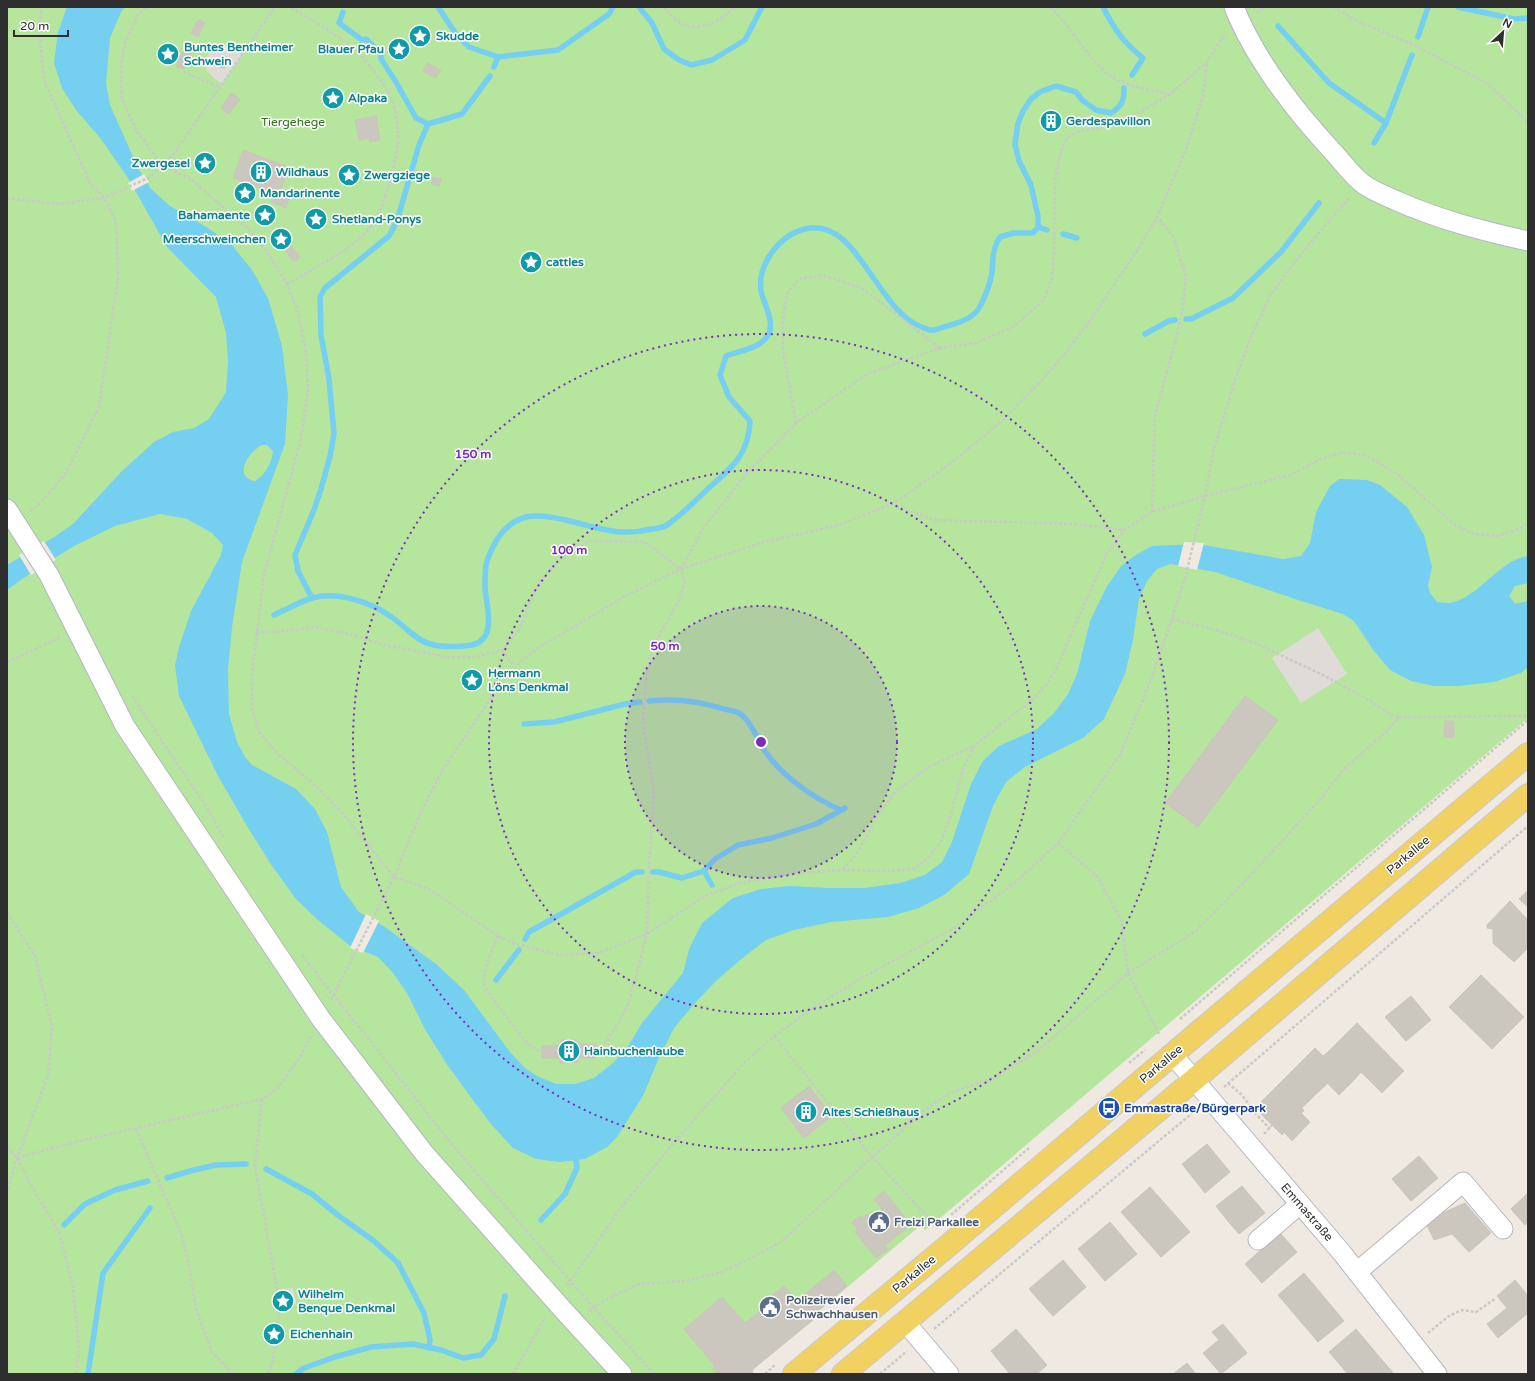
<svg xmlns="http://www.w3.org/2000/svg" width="1535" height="1381" font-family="'Varela Round',sans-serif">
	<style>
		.green { fill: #b6e59e }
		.plaza { fill: #dfdcd8 }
		.water { fill: #75cff0; fill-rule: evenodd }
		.pier { fill: #efe9e1 }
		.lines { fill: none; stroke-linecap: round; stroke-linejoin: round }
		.stream { stroke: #75cff0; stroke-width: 5.5 }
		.building { fill: #cbc7bf; stroke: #cbc5ba }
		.minor-casing { stroke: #b4b7c1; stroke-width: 21 }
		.major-casing { stroke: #c9c9c9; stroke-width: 24 }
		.path { stroke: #c9c9c9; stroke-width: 2.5; stroke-dasharray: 3 2; stroke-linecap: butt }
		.minor { stroke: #fff; stroke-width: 19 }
		.major { stroke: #f2d163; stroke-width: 22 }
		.ring { fill: none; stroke: #7b2cbf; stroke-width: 2; stroke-dasharray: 2 4 }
		.labels { text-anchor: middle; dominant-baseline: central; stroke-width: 3; stroke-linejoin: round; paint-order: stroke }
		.culture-label { font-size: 12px; font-weight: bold; fill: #0d838f; stroke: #fff; text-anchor: start }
		.park-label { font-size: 12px; fill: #2c6e1b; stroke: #fff }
		.street-label { font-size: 12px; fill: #2e2e2e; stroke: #fff }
		.transit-label { font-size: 12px; font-weight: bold; fill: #164399; stroke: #fff; text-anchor: start }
		.service-label { font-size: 12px; font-weight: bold; fill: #4e5e75; stroke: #fff; text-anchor: start }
		.centre { fill: #7b2cbf; stroke: #fff; stroke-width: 2 }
		.ring-label { font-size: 12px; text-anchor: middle; font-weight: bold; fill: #7b2cbf; stroke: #fff; stroke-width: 3; stroke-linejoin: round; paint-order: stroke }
	</style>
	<rect width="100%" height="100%" fill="#efe9e1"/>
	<path class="green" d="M7,7H1528V718L945,1214L925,1230L921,1225L748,1371L749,1374H7Z"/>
	<g class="plaza">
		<path d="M223,45L234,49L242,55L222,84L214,78L207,71L206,64L207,56L214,48Z"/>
		<path d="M1318,628L1347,674L1301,703L1272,658Z"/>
		<path d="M293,1288L296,1304L280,1306L277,1290Z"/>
	</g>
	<path class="water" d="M67,7H125L121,12L110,38L106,83L110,105L138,168L151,189L170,206L208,228L232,245L252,270L268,298L282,346L288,395L285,444L242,562L232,627L228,670L229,714L237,742L245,757L252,765L296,789L315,809L327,832L341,887L359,912L382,925L436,964L464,990L510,1052L525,1068L537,1076L556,1084H575L594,1078L613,1063L627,1048L642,1023L683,973L689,949L702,923L733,898L761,889L790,886L829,888H865L900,883L925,875L942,862L952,842L971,784L983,761L999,746L1037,729L1054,713L1068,694L1077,674L1090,621L1107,586L1122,565L1136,555L1152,546L1198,544L1283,559L1301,556L1310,543L1316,512L1330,486L1339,479L1367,480L1380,485L1407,507L1424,535L1432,567L1428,586L1430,593L1437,602C1440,602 1445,603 1449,603C1477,600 1501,558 1528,556V583L1515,586L1509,596C1514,603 1519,609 1528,606V667L1521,673L1494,682L1458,686H1434L1411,681L1390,670L1374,651L1354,621L1343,614L1301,601L1215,572L1170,564L1157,569L1147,581L1139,599L1133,640L1125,674L1104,719L1083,738L1025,767L1006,782L993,806L969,874L944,895L919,908L888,917L831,922L794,930L766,940L740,960L716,981L695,1003L674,1028L658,1060L643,1096L617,1137L607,1147L585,1159L560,1162L536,1159L513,1148L490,1123L448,1066L426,1031L407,993L393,973L378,957L349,945L318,920L296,899L272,866L247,826L218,776L179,696L175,665L179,647L191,611L221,555L223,545L212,533L187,519L160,514L115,526L74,546L22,579L7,590V565L54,537L73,524L121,472L154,442L173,432L194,428L209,419L226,392L228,361L226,333L216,297L167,247L128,178L101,139L76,110L62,88L54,63L58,32ZM262,445H267L273,451C272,463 265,475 255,481C232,477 249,451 262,445Z"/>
	<g class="pier">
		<path d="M144,174L149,182L132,191L128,183Z"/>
		<path d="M44,541L56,560L31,575L19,555Z"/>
		<path d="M1184,542L1204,543L1197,570L1178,566Z"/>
		<path d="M366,914L379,921L363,953L350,948Z"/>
	</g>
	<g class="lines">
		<g class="stream">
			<path d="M438,7L456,34L469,47L498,57L558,50L609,14L613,7"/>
			<path d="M639,7L652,23L664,49L679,60L691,65L712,60L745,40L762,7"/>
			<path d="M1103,7C1114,29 1124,43 1143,58L1132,75"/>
			<path d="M1458,7L1514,19L1528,18"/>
			<path d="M343,12L339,23L362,40L366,39L381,54V59L396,82L416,118L428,124"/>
			<path d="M1278,26L1329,83L1386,123"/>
			<path d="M1418,37L1428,7"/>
			<path d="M494,67L498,57"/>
			<path d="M1374,143L1386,123L1412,55"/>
			<path d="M1038,227L1047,230"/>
			<path d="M1063,234L1077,238"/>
			<path d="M1186,319H1191L1233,298L1281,252L1319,203"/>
			<path d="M1145,334L1169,321L1175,320"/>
			<path d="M312,598L298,571L295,555L314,510L321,489L330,456L334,434L329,379L321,335L320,297L325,288L389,236L397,221L419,145L428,124L462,114L490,76"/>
			<path d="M1513,607L1528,604"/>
			<path d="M274,615C286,610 299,602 312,598C337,591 370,602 390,616C403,624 415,640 430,644C444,648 458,647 472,645C498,639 486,605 485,588C485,581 485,572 486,565C488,556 493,546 498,538C505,528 514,520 526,517C540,514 564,519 578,523C604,530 624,536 652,529C657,528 663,528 667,525C683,514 697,499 711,486C733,467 749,453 750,421L729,397L720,375L726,356C739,351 756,349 765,339C778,326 764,305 761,291C757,264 780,235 805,229C857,215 876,311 922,327C925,328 930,331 933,330C937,330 943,327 947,326C958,323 969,320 977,311C983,303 991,282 992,272C993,264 992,255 995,248C996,244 998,240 1000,237L1013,233H1033L1038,227V216L1031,185L1019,161L1015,144L1018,123L1023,111L1031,99L1040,92L1056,86L1076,92L1082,100L1096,110L1111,113C1122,106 1124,101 1124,88"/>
			<path d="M649,701C675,698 699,701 724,709C728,710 735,711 739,713C751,721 757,739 765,751C782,776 813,798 841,810"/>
			<path d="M524,724L554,722L625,704L640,702"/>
			<path d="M704,871L712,885"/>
			<path d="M653,872H659L682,878L704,871L715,859L738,845L772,838L816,824L845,808"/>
			<path d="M525,939L529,932L636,872H642"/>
			<path d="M496,980L519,950"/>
			<path d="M266,1169L312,1194L339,1216L374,1241L398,1263L424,1313L430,1340L429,1348"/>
			<path d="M167,1178L190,1171L216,1165L246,1164"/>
			<path d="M541,1220L565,1194L577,1168L575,1153"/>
			<path d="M64,1225L85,1204L115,1190L148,1181"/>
			<path d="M88,1374L103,1273L150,1208"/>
			<path d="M296,1374L304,1368L335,1357L371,1347L413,1344L441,1350L463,1358L481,1355L494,1339L505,1296"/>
		</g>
	</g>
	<g class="building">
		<path d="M198,20L205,23L198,37L191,33Z"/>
		<path d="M184,49L191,53L184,69L176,66Z"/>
		<circle cx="223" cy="62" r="6"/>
		<path d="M427,63L441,70L436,78L423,71Z"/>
		<path d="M231,93L240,99L229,114L221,108Z"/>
		<circle cx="1051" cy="121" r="8"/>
		<path d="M376,116L380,140L370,142L369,138L359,140L355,120Z"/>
		<path d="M243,150L289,167L279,195L233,178Z"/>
		<path d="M433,177L441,179L439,186L432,184Z"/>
		<path d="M275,193L289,198L286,208L271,202Z"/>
		<path d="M291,245L300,257L294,262L285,250Z"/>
		<path d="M1245,696L1278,720L1198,827L1165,803Z"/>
		<path d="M1445,721H1454V737H1444Z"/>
		<path d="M1528,890V907L1519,899Z"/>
		<path d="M1510,901L1528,920V948L1514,962L1493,943V929L1487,928V925Z"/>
		<path d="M1481,975L1524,1017L1492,1049L1449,1007Z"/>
		<path d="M1411,996L1431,1020L1406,1041L1385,1017Z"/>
		<path d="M1357,1023L1404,1071L1382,1093L1361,1072L1355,1079L1328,1052Z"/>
		<path d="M561,1040H576V1044H596V1058H578L579,1062L560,1063V1058H542V1046L561,1045Z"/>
		<path d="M1315,1048L1323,1056L1328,1052L1355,1079L1339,1095L1304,1059Z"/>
		<path d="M1304,1059L1328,1083L1314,1096L1291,1072Z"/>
		<path d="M1291,1072L1314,1096L1302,1108L1278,1085Z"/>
		<path d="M1278,1085L1302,1108L1304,1111L1301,1113L1310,1122L1292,1141L1284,1132L1282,1135L1254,1107L1255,1105L1259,1104Z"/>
		<path d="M809,1086L832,1116L804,1138L781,1108Z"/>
		<path d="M1207,1144L1230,1172L1205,1193L1182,1164Z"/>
		<path d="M1419,1156L1438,1178L1411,1201L1392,1179Z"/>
		<path d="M1242,1186L1253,1199L1227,1220L1216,1206Z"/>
		<path d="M1150,1187L1190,1232L1161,1257L1121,1212Z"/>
		<path d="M884,1191L911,1225L885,1245L888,1249L876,1258L855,1232L858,1230L852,1222L860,1216L862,1218L867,1214L876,1225L887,1216L874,1199Z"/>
		<path d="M1527,1194L1528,1221L1525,1225L1511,1209Z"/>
		<path d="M1253,1199L1265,1213L1239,1234L1227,1220Z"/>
		<path d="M1465,1203L1491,1233L1469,1252L1452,1234L1434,1240L1425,1221Z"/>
		<path d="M1110,1222L1137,1254L1105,1281L1078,1249Z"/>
		<path d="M1280,1233L1297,1252L1262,1283L1245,1264Z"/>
		<path d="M1063,1260L1086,1287L1053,1316L1029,1289Z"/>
		<path d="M834,1270L847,1286L810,1317L813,1320L752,1370L753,1374H725L715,1372L713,1369L714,1365L684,1329L722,1297L745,1323L766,1306L763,1303L784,1286L797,1301Z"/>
		<path d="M1304,1273L1344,1321L1318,1342L1278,1295Z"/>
		<path d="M1515,1280L1528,1296V1313L1498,1338L1487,1324L1507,1308L1497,1296Z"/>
		<path d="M1223,1324L1247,1353L1221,1374L1203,1353L1219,1340L1212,1332Z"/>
		<path d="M1016,1329L1047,1365L1037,1374H1010L991,1351Z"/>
		<path d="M1356,1329L1366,1341L1394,1374H1348L1329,1352Z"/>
		<path d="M1187,1363L1196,1374H1173Z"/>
	</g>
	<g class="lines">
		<g class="minor-casing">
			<g id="minor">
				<path d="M1234,7C1256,62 1295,111 1335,154C1344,164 1352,175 1362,183C1372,191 1386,196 1397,201C1440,220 1483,231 1528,241"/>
				<path d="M7,509L49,575L125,726L321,1019L424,1153L565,1312L622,1374"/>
				<path d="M1172,1054L1342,1253L1437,1374"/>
				<path d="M1258,1240L1300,1204"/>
				<path d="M1357,1272L1463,1182L1503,1229"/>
				<path d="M905,1322L949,1374"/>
			</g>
		</g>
		<g class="major-casing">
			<g id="major">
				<path d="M794,1374L950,1244L1200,1031L1528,754"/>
				<path d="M843,1374L1168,1102L1528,795"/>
			</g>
		</g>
		<g class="path">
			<path d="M146,7L138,15L125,42L121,65L122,100L136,130L163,166L191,179L248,229L267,251L287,284L298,312L306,352L308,391L300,443L264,574L252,675V709L259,732L276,752L317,787L344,815L394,877L429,889L498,936L513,943L560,955L599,953L647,934L707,895L740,883L788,874L842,870L891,871L914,869L928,858L940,843L949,821L963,769L974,746L1033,699L1046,685L1056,669L1106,555L1124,530L1152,512L1205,496L1290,475L1321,459L1343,452L1365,455L1396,473L1456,526L1474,534L1497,536L1519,529L1528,523"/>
			<path d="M664,7C668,11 671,15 675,19C695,36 719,22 735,7"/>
			<path d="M1050,7C1073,28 1092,68 1119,81C1135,88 1153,90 1170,94"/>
			<path d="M1333,7L1357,21L1414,45L1487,83L1528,122"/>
			<path d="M1257,13L1266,7"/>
			<path d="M183,72L220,87"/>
			<path d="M7,198L57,204L104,198L148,178L163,166L173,155L275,7"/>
			<path d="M287,284C312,269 340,256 361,237C378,222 385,199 391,178C394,164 398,150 398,136C398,128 397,117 395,109C389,88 366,58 349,45C331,31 310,19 290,7"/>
			<path d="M796,423L783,351V318L787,293L799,279L822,275L862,288L940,348"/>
			<path d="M892,504L934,520L1075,524L1124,530"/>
			<path d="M30,511L42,501L65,475L99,407L118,278L116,221L104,198L90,183L44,80L39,27L42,7"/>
			<path d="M1152,512L1155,415L1176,339L1183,306L1186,277L1173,236L1157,217"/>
			<path d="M1172,619L1216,630L1255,643L1321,674L1369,700L1390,714L1399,717"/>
			<path d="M256,632H278L316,627L354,635L384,645L448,657H475L502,650L518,632L540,580L566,554L590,541L644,542L681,569"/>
			<path d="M502,650L515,667"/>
			<path d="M7,662L61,637"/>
			<path d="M132,696L207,808L224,838"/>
			<path d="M1058,843L1097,876L1121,920L1128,973L1160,1036"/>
			<path d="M843,869L858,852L880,812L896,791L929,767L973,746"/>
			<path d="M7,913L35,956L52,1027L48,1075L17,1158L7,1191"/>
			<path d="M498,936C493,947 483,972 484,984C485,991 526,1043 533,1048C535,1050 539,1051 542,1052"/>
			<path d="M302,955L454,1147L570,1281L654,1374"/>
			<path d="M331,1000L394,877L421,812L443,769L500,685L515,667L536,649L624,597L681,569L764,542L839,525L892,504L905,496L956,459L1003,420L1042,380L1067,351L1097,311L1143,241L1157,217L1187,147L1203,96L1207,62"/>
			<path d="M1180,1019L1528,720"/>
			<path d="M774,1036L872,1157L939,1229"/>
			<path d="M596,1051L606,1042L619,1022L629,1002L647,934L649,867L654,794L643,723L646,682L649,660L659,636L678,602L685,582L681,569L704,527L748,472L796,423L867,374L940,348L976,343L1015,326L1044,299L1052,278L1054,253L1055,180L1062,147L1070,135L1080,131L1120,124L1170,94L1207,62L1221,40L1227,35"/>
			<path d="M1129,1063L1145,1050"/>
			<path d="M1228,1083L1242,1095L1256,1114L1270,1129"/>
			<path d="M1224,1087L1528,826"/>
			<path d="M262,1099L255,1166L280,1306L277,1335L272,1365L267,1374"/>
			<path d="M136,1129L181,1233L189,1266L196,1309L212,1352L233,1374"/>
			<path d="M1264,1134L1272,1125"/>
			<path d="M7,1147L17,1158L28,1180L59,1232L73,1287L79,1349L76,1374"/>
			<path d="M17,1158L72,1143L262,1099L276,1090L300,1057L311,1036"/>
			<path d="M951,1215L1029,1148"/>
			<path d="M567,1286L619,1210L670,1147L744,1063L774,1036L819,1004L867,975L954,928L1018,880L1058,843L1120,755L1150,682L1172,619L1186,574L1205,496L1213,452L1235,380L1251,337L1271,294L1305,249L1350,197"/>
			<path d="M589,1311L608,1298L639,1284L684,1281L723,1272L780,1243L872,1157L892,1140L917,1115L948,1094L995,1077L1036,1052L1128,973L1195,932L1248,878L1324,795L1343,770L1388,730L1399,717L1528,716"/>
			<path d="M934,1329L1196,1110"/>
			<path d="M1428,1333L1449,1316L1462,1310L1476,1312L1495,1299"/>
			<path d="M513,1374L545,1318"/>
			<path d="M765,1374L775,1365"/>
			<path d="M880,1374L907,1351"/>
		</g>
		<use href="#minor" class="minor"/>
		<use href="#major" class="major"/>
	</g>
	<circle cx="761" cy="742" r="136" fill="#7b2cbf" fill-opacity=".12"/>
	<g class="ring">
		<circle cx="761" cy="742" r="136"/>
		<circle cx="761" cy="742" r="272"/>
		<circle cx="761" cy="742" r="408"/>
	</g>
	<defs>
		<g id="sight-disc" transform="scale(1.15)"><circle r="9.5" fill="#0f9aa8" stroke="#fff"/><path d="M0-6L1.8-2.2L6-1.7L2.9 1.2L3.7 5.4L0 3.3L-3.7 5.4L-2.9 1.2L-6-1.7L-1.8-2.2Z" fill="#fff"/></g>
		<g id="building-disc" transform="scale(1.15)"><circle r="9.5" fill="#0f9aa8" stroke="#fff"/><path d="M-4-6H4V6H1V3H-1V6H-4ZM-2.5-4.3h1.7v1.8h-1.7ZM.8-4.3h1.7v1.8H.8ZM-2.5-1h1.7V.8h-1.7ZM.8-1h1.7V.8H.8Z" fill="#fff"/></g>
		<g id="bus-disc" transform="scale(1.15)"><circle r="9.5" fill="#1a4fb4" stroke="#fff"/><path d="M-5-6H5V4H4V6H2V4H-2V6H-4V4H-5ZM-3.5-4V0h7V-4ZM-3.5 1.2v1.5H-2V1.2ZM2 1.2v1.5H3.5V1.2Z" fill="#fff"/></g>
		<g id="civic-disc" transform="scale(1.15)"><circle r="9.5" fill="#5c6f8a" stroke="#fff"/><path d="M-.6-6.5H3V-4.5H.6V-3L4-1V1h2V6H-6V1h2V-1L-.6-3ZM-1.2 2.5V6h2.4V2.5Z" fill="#fff"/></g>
	</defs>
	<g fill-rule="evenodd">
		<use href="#sight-disc" x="420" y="36"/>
		<use href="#sight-disc" x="399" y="49"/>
		<use href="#sight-disc" x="168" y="54"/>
		<use href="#sight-disc" x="333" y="98"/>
		<use href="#building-disc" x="1051" y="121"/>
		<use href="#sight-disc" x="205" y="163"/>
		<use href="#building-disc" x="261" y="172"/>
		<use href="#sight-disc" x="349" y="175"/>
		<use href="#sight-disc" x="245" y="193"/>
		<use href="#sight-disc" x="265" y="215"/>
		<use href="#sight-disc" x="316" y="219"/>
		<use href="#sight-disc" x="281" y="239"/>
		<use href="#sight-disc" x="531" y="262"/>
		<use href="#sight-disc" x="472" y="680"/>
		<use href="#building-disc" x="569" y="1051"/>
		<use href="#bus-disc" x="1109" y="1108"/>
		<use href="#building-disc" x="806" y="1112"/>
		<use href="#civic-disc" x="879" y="1222"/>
		<use href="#sight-disc" x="283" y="1301"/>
		<use href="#civic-disc" x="770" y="1307"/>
		<use href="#sight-disc" x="274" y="1334"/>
	</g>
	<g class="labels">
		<g class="culture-label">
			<text x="436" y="36">Skudde</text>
			<text x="184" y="47">Buntes Bentheimer<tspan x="184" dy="14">Schwein</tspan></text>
			<text x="384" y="49" text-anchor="end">Blauer Pfau</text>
			<text x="348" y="98">Alpaka</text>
			<text x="1066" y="121">Gerdespavillon</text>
			<text x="190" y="163" text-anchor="end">Zwergesel</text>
			<text x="276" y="172">Wildhaus</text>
			<text x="364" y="175">Zwergziege</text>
			<text x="260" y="193">Mandarinente</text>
			<text x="250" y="215" text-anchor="end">Bahamaente</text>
			<text x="332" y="219">Shetland-Ponys</text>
			<text x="266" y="239" text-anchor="end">Meerschweinchen</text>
			<text x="546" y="262">cattles</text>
			<text x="488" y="673">Hermann<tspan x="488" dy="14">Löns Denkmal</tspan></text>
			<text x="584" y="1051">Hainbuchenlaube</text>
			<text x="822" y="1112">Altes Schießhaus</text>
			<text x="298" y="1294">Wilhelm<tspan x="298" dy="14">Benque Denkmal</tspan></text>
			<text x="290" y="1334">Eichenhain</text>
		</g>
		<g class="park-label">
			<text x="293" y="122">Tiergehege</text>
		</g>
		<g class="street-label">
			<text transform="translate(1408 855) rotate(-40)">Parkallee</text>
			<text transform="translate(1161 1064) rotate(-40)">Parkallee</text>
			<text transform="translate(1307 1212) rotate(49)">Emmastraße</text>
			<text transform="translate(914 1274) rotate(-39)">Parkallee</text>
		</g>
		<g class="transit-label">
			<text x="1124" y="1108">Emmastraße/Bürgerpark</text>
		</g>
		<g class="service-label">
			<text x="894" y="1222">Freizi Parkallee</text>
			<text x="786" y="1300">Polizeirevier<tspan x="786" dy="14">Schwachhausen</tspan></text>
		</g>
	</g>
	<circle cx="761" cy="742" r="6" class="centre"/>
	<g class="ring-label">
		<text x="473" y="458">150 m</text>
		<text x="569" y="554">100 m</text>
		<text x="665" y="650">50 m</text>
	</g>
	<rect width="1535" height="1381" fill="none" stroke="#2e2e2e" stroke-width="16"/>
	<g transform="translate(1503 32) rotate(26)" stroke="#ffffff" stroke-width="3" paint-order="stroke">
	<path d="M0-3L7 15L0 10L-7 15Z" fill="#2e2e2e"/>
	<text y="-6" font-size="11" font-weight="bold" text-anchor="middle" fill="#2e2e2e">N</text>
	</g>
	<path d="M14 30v6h54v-6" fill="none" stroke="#2e2e2e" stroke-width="2"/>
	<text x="20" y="30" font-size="12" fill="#2e2e2e" stroke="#ffffff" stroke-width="3" paint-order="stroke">20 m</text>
</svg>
